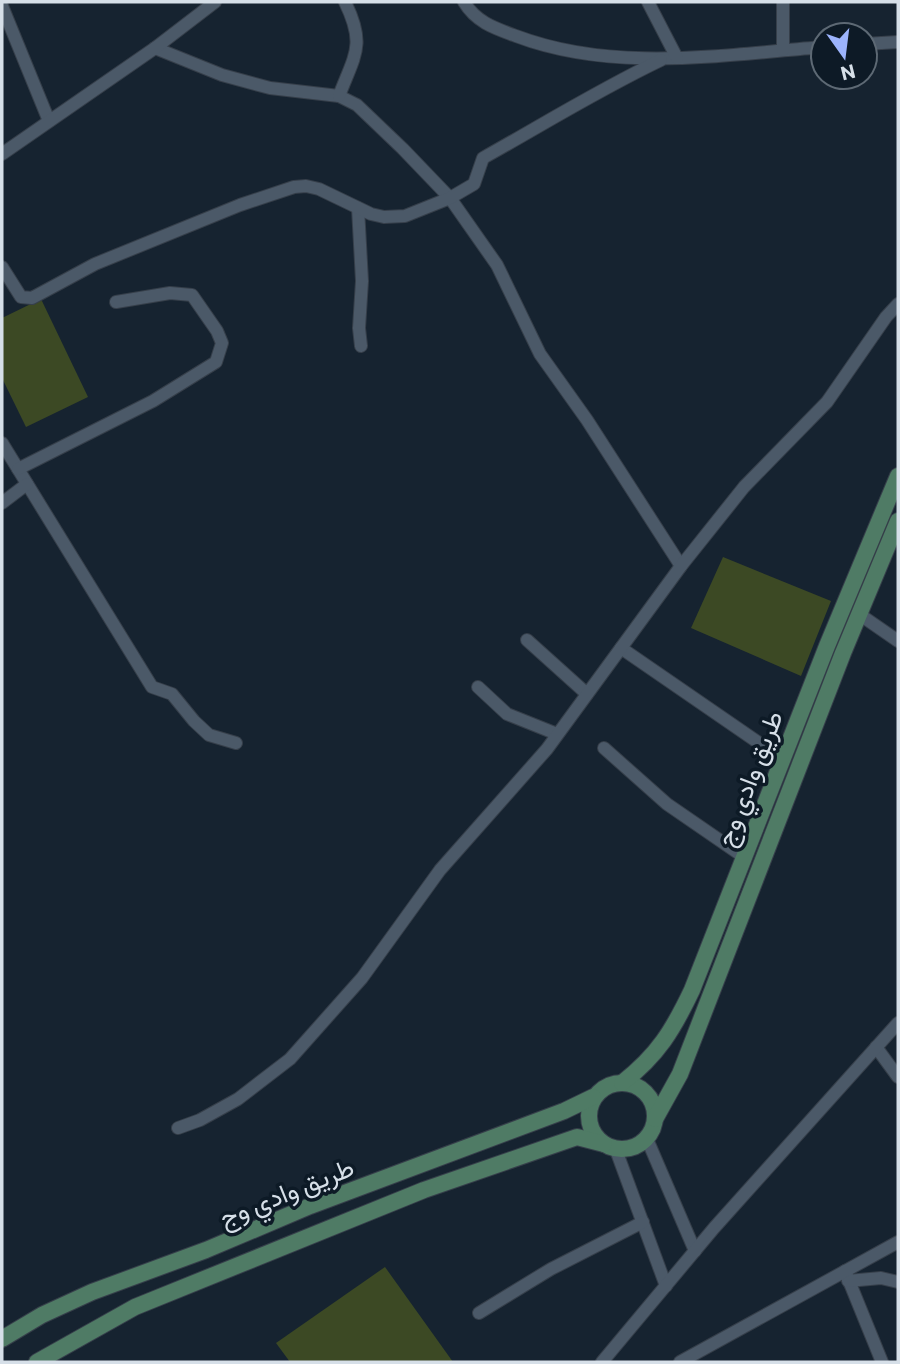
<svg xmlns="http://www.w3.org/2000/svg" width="900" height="1364" font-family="Commissioner,Vazirmatn,sans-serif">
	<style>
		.green { fill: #3c4924 }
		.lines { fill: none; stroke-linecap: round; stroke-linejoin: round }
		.minor-casing { stroke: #363f4a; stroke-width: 14 }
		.major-casing { stroke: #363f4a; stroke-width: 18 }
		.minor { stroke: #4b5968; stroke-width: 12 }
		.major { stroke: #4f7b65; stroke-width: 16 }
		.labels { text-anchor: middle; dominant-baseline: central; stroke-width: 7; stroke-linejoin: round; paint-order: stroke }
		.street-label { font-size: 26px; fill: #d6dfe8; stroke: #0d1a26 }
	</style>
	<rect width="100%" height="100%" fill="#162330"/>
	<g class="green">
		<path d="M41,299L88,397L26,427L2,378V318Z"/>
		<path d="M723,557L831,601L801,676L691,628Z"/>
		<path d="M385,1267L453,1362H290L276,1343Z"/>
	</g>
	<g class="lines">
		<g class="minor-casing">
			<g id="minor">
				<path d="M464,2C476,22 494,28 516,36C614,73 721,55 823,47"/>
				<path d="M648,2L677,58"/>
				<path d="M2,6L49,121"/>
				<path d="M865,44L898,42"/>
				<path d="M155,48L222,75L270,88L339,96L357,105L403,149L450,198L497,265L540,354L587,420L681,566"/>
				<path d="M783,50V2"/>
				<path d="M339,96C355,54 366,45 345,2"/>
				<path d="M2,154L155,48L215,2"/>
				<path d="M358,208L362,281L359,328L361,346"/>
				<path d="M2,267L21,297L32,298L95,264L240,205L294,187L306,186L319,189L371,214L384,217L405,216L450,198L474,184L483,158C542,125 600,89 661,60"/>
				<path d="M2,443L152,687L172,694L194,721L209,735L236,743"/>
				<path d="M18,469L153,401L216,362L222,343L217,331L192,295L170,293L116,302"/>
				<path d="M2,503L27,484"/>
				<path d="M859,614L898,641"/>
				<path d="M527,640L587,694"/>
				<path d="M621,648L759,743"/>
				<path d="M478,687L507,714L557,734"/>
				<path d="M604,748L667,804L744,857"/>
				<path d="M876,1047L898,1077"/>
				<path d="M178,1128L200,1120L238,1099L290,1059L362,978L440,870L547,749L681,566L744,487L827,402L886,317L898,304"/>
				<path d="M647,1139L695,1251"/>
				<path d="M616,1150L666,1286"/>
				<path d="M845,1271L882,1362"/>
				<path d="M848,1281L881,1278L898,1282"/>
				<path d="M479,1313L551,1269L643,1222"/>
				<path d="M602,1362L714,1228L898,1023"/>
				<path d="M680,1362L898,1242"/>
			</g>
		</g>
		<g class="major-casing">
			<g id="major">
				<circle cx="622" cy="1116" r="33"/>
				<path d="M622,1083C658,1055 673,1030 692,990L827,646L898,476"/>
				<path d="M655,1119L680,1074L843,653L898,521"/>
				<path d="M2,1339L42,1315L92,1292L206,1250L310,1206L564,1111L593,1097"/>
				<path d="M37,1362L135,1307L424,1190L577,1137L604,1144"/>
			</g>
		</g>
		<use href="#minor" class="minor"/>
		<use href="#major" class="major"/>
	</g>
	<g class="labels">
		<g class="street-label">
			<text transform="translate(748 778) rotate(-69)">طريق وادي وج</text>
			<text transform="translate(286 1191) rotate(-22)">طريق وادي وج</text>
		</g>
	</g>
	<rect width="900" height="1364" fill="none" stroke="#d6dfe8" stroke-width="7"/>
	<g transform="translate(844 56) rotate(166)"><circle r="33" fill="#0d1a26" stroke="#5d6974" stroke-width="2"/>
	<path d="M0-5L12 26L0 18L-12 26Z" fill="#9cb4fd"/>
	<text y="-10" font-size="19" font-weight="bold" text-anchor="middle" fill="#d6dfe8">N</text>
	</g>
</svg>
